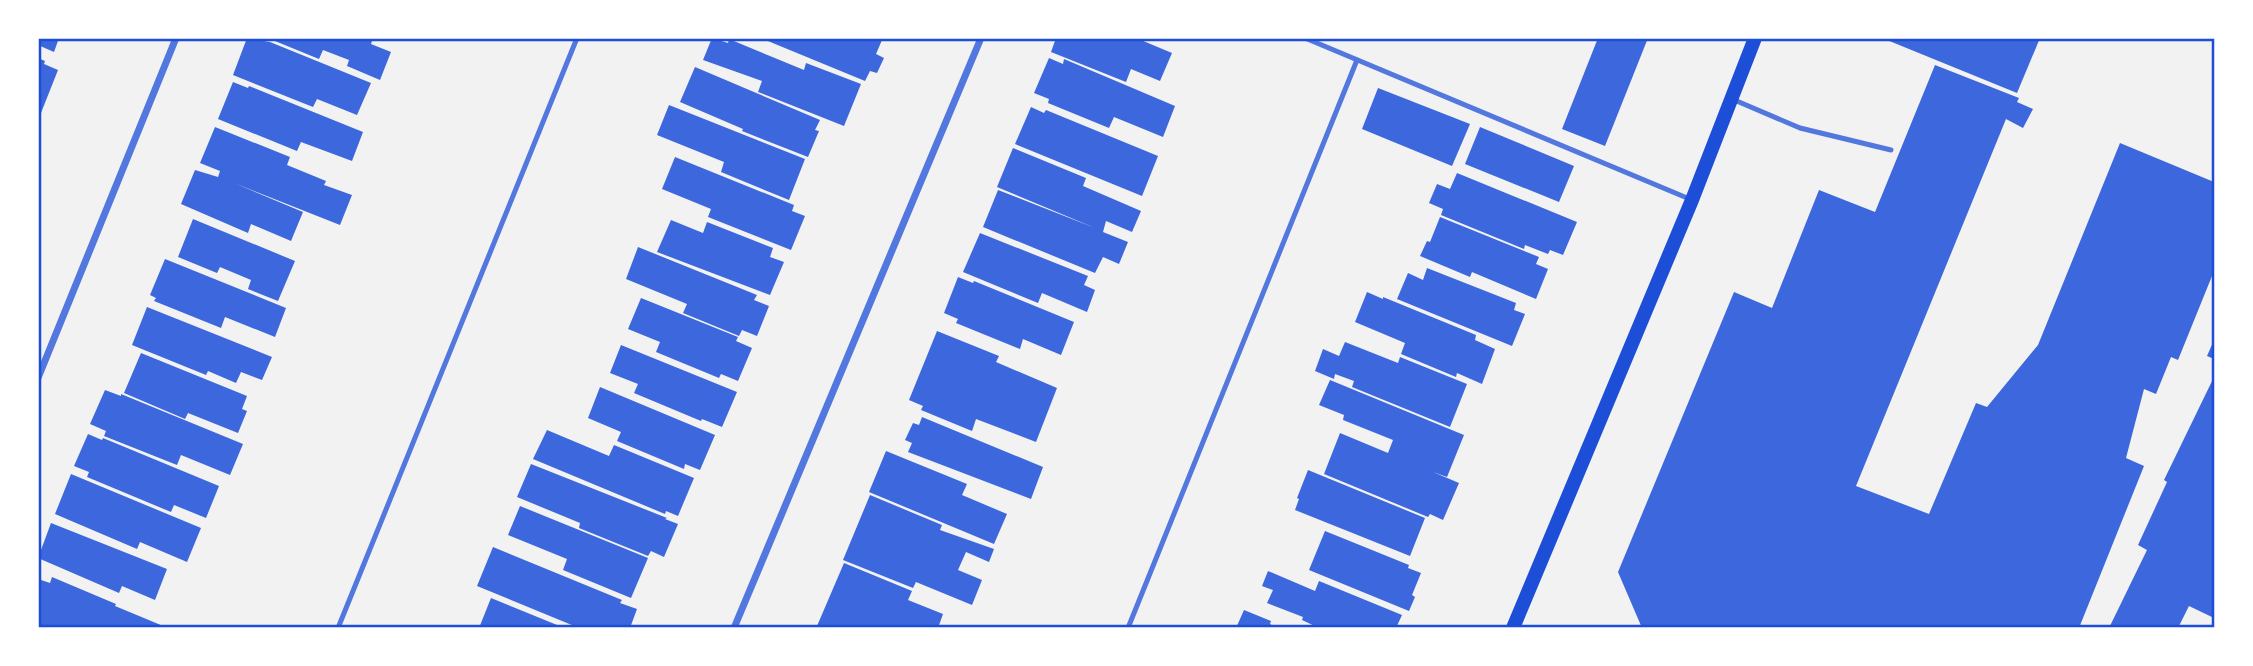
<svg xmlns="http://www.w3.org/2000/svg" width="2253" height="666" font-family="'Exo 2',sans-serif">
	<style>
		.building { fill: #3d67dc }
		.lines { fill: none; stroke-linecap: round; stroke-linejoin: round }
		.service { stroke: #5277de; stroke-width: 5 }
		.minor { stroke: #5277de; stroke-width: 7 }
		.secondary { stroke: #1d4ed8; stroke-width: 14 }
		.neatline { fill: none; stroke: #1d4ed8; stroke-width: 2.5 }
	</style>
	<rect width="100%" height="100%" fill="#f2f2f2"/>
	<g class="building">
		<path d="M38,38H59L54,52L38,45Z"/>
		<path d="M247,38L270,42L371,83L357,115L317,99L313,107L233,75Z"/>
		<path d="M373,38L371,44L391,52L380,80L347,66L349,60L323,50L319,59L270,39Z"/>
		<path d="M712,38L728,43L729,39L804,70L806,63L861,84L844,126L758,92L762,81L703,60Z"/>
		<path d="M879,38L882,40L876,54L884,58L877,73L870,71L865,81L763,39Z"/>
		<path d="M1056,38H1136L1172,53L1160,81L1131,69L1126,82L1051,52Z"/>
		<path d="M1598,38H1648L1605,146L1562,129Z"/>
		<path d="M1882,38H2040L2017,93Z"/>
		<path d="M38,58L45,61L44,64L58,70L39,118Z"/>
		<path d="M1049,58L1063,64L1064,59L1175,106L1163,137L1114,117L1109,128L1048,103L1049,99L1034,93Z"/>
		<path d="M1935,65L2019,98L2017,102L2033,109L2023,128L2006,119L1856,486L1929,514L1976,403L1987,407L2038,345L2120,143L2214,182V277L2212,276L2178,360L2171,357L2156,394L2144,389L2126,458L2144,466L2079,628H1642L1618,572L1734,292L1772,308L1819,190L1875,212Z"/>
		<path d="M695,67L820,120L815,130L819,131L808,157L742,131L743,129L680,102Z"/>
		<path d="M233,82L248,88L249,86L363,132L352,161L301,142L297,151L218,119Z"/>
		<path d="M1378,88L1470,124L1452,166L1362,129Z"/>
		<path d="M669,105L805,159L789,200L721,172L724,162L657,135Z"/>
		<path d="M1031,107L1044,113L1046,110L1158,156L1142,196L1015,144Z"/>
		<path d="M215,127L290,157L287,165L326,181L324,185L352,195L340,225L234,183L303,212L291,241L251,224L248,233L181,204L195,170L218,177L220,171L200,163Z"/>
		<path d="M1480,127L1574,166L1559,202L1465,164Z"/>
		<path d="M1013,148L1086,178L1083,186L1141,211L1132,232L1106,221L1103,232L1128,242L1119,264L1103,257L1095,273L983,227L998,190L1095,228L997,187Z"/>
		<path d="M675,157L794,205L792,211L805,216L791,250L708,217L711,209L662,189Z"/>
		<path d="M1457,173L1577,222L1563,255L1550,250L1548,254L1525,245L1524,249L1441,215L1443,209L1429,203L1437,184L1450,189Z"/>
		<path d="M1440,217L1539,257L1536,264L1548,269L1536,299L1472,272L1470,277L1420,256L1427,241L1430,242Z"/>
		<path d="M193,219L295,261L278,301L248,289L251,280L220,267L217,273L178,257Z"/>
		<path d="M671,220L703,233L707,222L773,248L770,257L784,262L770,295L657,252Z"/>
		<path d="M980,233L1088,276L1084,285L1095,290L1087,312L1042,293L1038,303L963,272Z"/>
		<path d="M638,247L757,295L754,300L769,306L757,336L742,330L739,336L683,313L687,304L626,279Z"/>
		<path d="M165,259L286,308L275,337L225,317L221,328L154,301L156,298L150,295Z"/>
		<path d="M1427,268L1516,303L1514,310L1525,314L1512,346L1397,299L1408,273L1423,280Z"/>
		<path d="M958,277L973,283L974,281L1074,322L1061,355L1023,339L1020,349L956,323L958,319L944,313Z"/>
		<path d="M1367,292L1383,299V297L1476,335L1475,340L1495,349L1482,384L1457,373L1456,377L1401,354L1405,343L1355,322Z"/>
		<path d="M641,298L738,337L736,341L752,348L738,381L721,374L719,378L656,352L660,342L628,329Z"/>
		<path d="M147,307L272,357L262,380L241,372L236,383L208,371L206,375L132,345Z"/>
		<path d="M937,331L999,356L996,362L1057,388L1036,442L976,419L972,431L921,410L923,406L909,400Z"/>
		<path d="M2214,340V359L2207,356Z"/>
		<path d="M1345,342L1398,363L1400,357L1467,384L1450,427L1352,387L1354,381L1335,374L1334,379L1315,371L1323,349L1339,356Z"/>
		<path d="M621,345L737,392L722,427L702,419L701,421L634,393L638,384L610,373Z"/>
		<path d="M141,353L247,396L242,409L247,411L238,433L188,413L185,419L124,393Z"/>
		<path d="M2214,377V618L2189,606L2178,628H2109L2147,550L2138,545L2167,482L2164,480Z"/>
		<path d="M1330,380L1464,435L1447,477L1433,472L1459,483L1443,520L1430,514L1428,517L1324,474L1340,433L1388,453L1393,440L1343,420L1344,415L1319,405Z"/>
		<path d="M600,387L715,435L700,470L685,464L684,469L617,441L621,432L588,418Z"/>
		<path d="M105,390L121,396V394L243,444L230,475L181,455L177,465L104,436L106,431L90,424Z"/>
		<path d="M922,417L1043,467L1031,499L908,452L912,443L905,440L913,423L919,425Z"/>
		<path d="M547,430L609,456L614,445L694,478L678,516L666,511L665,514L533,459Z"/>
		<path d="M88,434L102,440L103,438L219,486L206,518L174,505L171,512L87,477L89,472L74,466Z"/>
		<path d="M886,451L967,484L962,495L1007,514L994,544L869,492Z"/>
		<path d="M531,464L667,518L665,519L678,524L664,557L651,551L648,556L579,528L580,523L517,497Z"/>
		<path d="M1308,470L1425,518L1410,556L1295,510L1299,499L1297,498Z"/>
		<path d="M71,474L201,528L187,562L140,542L137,549L55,514Z"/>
		<path d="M870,495L942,525L940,530L994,549L989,562L966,552L958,570L982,580L972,605L916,582L913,588L843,560Z"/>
		<path d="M520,506L648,558L631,598L563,570L567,559L508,535Z"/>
		<path d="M51,523L167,569L155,600L122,586L119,593L38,558Z"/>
		<path d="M1325,531L1409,565L1408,568L1421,573L1412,595L1415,597L1409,611L1309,570Z"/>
		<path d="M493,547L622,600L620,603L637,609L630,628H579L477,586Z"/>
		<path d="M844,563L912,591L908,600L943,614L938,628L817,626Z"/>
		<path d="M1268,571L1315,591L1319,581L1402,615L1396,628H1319L1302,620L1303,617L1267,603L1273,590L1262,586Z"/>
		<path d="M52,577L116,604L115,606L168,628H38V579L50,583Z"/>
		<path d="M491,598L562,627V628H479Z"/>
		<path d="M1244,610L1271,621L1270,624L1277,628H1236Z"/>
	</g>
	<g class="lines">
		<g class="service">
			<path d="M1305,38L1692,200"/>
			<path d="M1732,99L1800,128L1891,150"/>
			<path d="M338,628L577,38"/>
			<path d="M1128,628L1357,60"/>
		</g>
		<g class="minor">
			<path d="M38,378L176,38"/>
			<path d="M734,628L981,38"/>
		</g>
		<path class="secondary" d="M1513,628L1692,200L1755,38"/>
	</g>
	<rect width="2253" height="666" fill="none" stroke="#ffffff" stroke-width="80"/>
	<rect x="40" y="40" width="2173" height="586" class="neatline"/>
</svg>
